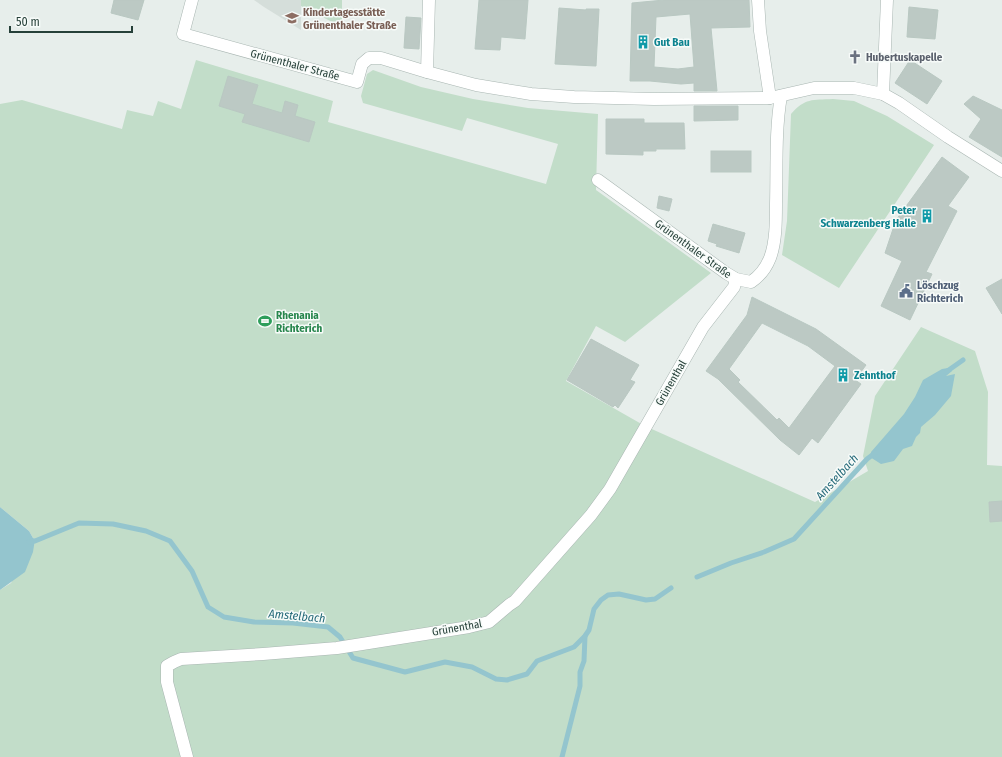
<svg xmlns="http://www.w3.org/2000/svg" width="1002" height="757" font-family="'Fira Sans Condensed',sans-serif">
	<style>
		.built { fill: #d5deda }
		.green { fill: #c2ddc9 }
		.water { fill: #94c5ce }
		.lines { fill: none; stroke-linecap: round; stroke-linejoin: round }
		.stream { stroke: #94c5ce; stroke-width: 5 }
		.building { fill: #bcc9c4; stroke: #b9c8c2; fill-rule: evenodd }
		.street-casing { stroke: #a9b6b2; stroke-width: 13 }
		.street { stroke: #fff; stroke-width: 12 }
		.labels { text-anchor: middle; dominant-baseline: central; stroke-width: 3; stroke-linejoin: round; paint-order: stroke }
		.education-label { font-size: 11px; font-weight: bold; fill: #785e54; stroke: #f7fbf9; text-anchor: start }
		.culture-label { font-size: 11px; font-weight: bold; fill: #0d838f; stroke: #f7fbf9; text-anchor: start }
		.worship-label { font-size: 11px; font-weight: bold; fill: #5b616d; stroke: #f7fbf9; text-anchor: start }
		.street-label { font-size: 11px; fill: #264039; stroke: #f7fbf9 }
		.service-label { font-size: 11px; font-weight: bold; fill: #4e5e75; stroke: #f7fbf9; text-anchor: start }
		.leisure-label { font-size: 11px; font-weight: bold; fill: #27864d; stroke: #f7fbf9; text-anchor: start }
		.water-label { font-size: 12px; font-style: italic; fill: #246978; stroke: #f7fbf9 }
	</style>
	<rect width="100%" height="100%" fill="#e7eeeb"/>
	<path class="built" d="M254,0H301V30L264,7Z"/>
	<g class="green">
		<path d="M301,0H342V27L301,6Z"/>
		<path d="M196,60L333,101L328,122L546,184L558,144L467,118L462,131L363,103L361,96L367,74L373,70L421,87L473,99L528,108L598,114L596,190L711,273L625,342L596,326L566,381L645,426L815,502L868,471L863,456L875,396L921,327L975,351L988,392L987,465L1002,466V757H0V590L11,583L35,539L33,538L29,531L0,507V104L22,100L122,129L127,110L153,116L158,101L181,109Z"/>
		<path d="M833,99L854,101L887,116L934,145L839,288L782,255L787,221L791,114C805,98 812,100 833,99Z"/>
	</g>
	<g class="water">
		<path d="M948,368L952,371L946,376L955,374L951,396L935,415L921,427L920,433L916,437L912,446L903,449L894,461L881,464L870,457L871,452L904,414L915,397L923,380L942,369Z"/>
		<path d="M0,507L29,531L33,538L35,539L33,552L25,572L0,590Z"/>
	</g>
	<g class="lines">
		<g class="stream">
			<path d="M946,372L963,360"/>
			<path d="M29,542L35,541L79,523L113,524L146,531L170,541L192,571L208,607L224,617L254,622L293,623L328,627L340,637L353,658L405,672L445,662L472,667L496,679L507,680L527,674L537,661L574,647L585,636L589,630L594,609L601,600L608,595L619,594L646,600L655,599L671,588"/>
			<path d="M697,577L731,563L764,552L794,539L867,459L875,453"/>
			<path d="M562,757L580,686V672L584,661L585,636"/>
		</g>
	</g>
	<g class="building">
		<path d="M114,0H144L138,20L111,13Z"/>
		<path d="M479,0H528L525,39L501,37L500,50L475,49Z"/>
		<path d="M664,0H749L750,27L711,28L717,91H694V83L681,84L650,81H630L632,3ZM690,14L694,67L678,69L654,67L656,17Z"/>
		<path d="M909,7L938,10L935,39L907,37Z"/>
		<path d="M559,8L586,10V9H599L596,66L555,64Z"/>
		<path d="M406,17L421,18L419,49L404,48Z"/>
		<path d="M910,60L942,81L927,104L895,83Z"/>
		<path d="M228,76L258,85L252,104L282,113L285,101L298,105L295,116L315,122L309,142L242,122L245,114L219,106Z"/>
		<path d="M973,96L1002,110V157L969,137L981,119L964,104Z"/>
		<path d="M694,106H738V120L694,121Z"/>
		<path d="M606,119H644V123H684L685,149H656V151H643V155L606,154Z"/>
		<rect x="711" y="151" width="40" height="21"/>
		<path d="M942,157L969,177L948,206L957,211L926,272L932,274L910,320L881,306L902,261L885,253L896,220Z"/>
		<path d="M659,196L672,199L669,211L657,208Z"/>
		<path d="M713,224L745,233L739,253L716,246L717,244L708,241Z"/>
		<path d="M1002,279V314L986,288Z"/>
		<path d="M752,297L816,329L866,365L855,380L861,384L818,443L812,438L799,455L780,440L718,379L706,371L747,315ZM762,323L808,346L835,366L789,428L779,418L777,420L738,382L740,380L729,369Z"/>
		<path d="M591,339L639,365L630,380L635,382L618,408L615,405L613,407L567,380Z"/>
		<path d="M1002,501V521L990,522L989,502Z"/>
	</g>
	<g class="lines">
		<g class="street-casing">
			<g id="street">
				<path d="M192,0L183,34L357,82L362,64L369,58H381L427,72L476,85L531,94L574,97L654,99L770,98L814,88H854L883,94L899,103L948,137L1002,171"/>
				<path d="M758,0L760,31L770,98"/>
				<path d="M427,72L429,0"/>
				<path d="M883,94L887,0"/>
				<path d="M598,180L726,273L736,279L751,282C760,276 766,268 770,258C776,242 776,221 776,204C777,168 775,131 781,96"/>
				<path d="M187,757L167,682V666L174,662L181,659L263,654L337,648L469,627L489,622L509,605L515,601L591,515L610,489L703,327L734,287L736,279"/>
			</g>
		</g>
		<use href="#street" class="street"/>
	</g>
	<defs>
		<g id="school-bare" transform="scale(1.08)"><path d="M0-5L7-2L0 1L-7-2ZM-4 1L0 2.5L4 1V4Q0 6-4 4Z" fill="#8d6e63" stroke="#f7fbf9" stroke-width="2.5" paint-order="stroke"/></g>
		<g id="building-bare" transform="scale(1.08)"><path d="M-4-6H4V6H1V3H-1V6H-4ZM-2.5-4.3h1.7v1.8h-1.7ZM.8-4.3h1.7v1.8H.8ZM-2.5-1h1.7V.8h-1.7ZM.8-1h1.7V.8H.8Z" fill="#0f9aa8" stroke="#f7fbf9" stroke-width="2.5" paint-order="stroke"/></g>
		<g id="church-bare" transform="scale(1.08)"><path d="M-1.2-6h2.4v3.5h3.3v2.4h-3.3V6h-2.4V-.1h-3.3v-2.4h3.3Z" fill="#6b7280" stroke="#f7fbf9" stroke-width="2.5" paint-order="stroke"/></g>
		<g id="civic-bare" transform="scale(1.08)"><path d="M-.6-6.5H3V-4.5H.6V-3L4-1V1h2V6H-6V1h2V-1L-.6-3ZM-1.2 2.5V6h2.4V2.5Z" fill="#5c6f8a" stroke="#f7fbf9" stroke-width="2.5" paint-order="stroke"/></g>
		<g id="stadium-bare" transform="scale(1.08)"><path d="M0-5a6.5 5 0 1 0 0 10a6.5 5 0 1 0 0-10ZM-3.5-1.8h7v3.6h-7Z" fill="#2e9e5b" stroke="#f7fbf9" stroke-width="2.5" paint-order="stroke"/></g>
	</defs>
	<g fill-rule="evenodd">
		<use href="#school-bare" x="292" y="18"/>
		<use href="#building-bare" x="643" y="42"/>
		<use href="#church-bare" x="855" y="57"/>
		<use href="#building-bare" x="927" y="216"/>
		<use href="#civic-bare" x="906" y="291"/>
		<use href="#stadium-bare" x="265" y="321"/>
		<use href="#building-bare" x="843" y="375"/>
	</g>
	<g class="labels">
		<g class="education-label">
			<text x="303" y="12">Kindertagesstätte<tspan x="303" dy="13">Grünenthaler Straße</tspan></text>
		</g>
		<g class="culture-label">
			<text x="654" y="42">Gut Bau</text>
			<text x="916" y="210" text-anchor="end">Peter<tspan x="916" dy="13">Schwarzenberg Halle</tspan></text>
			<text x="854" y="375">Zehnthof</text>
		</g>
		<g class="worship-label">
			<text x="866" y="57">Hubertuskapelle</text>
		</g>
		<g class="street-label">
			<text transform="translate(295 65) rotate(15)">Grünenthaler Straße</text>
			<text transform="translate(693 249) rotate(36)">Grünenthaler Straße</text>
			<text transform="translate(671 383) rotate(-60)">Grünenthal</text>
			<text transform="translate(457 628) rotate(-10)">Grünenthal</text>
		</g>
		<g class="service-label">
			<text x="917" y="285">Löschzug<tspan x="917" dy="13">Richterich</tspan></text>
		</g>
		<g class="leisure-label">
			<text x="276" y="315">Rhenania<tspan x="276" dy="13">Richterich</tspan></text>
		</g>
		<g class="water-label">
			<text transform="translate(837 477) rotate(-48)">Amstelbach</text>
			<text transform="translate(297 616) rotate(5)">Amstelbach</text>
		</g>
	</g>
	<path d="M10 26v6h122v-6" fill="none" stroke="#264039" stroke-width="2"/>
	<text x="16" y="26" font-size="12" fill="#264039" stroke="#f7fbf9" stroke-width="3" paint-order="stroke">50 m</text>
</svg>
